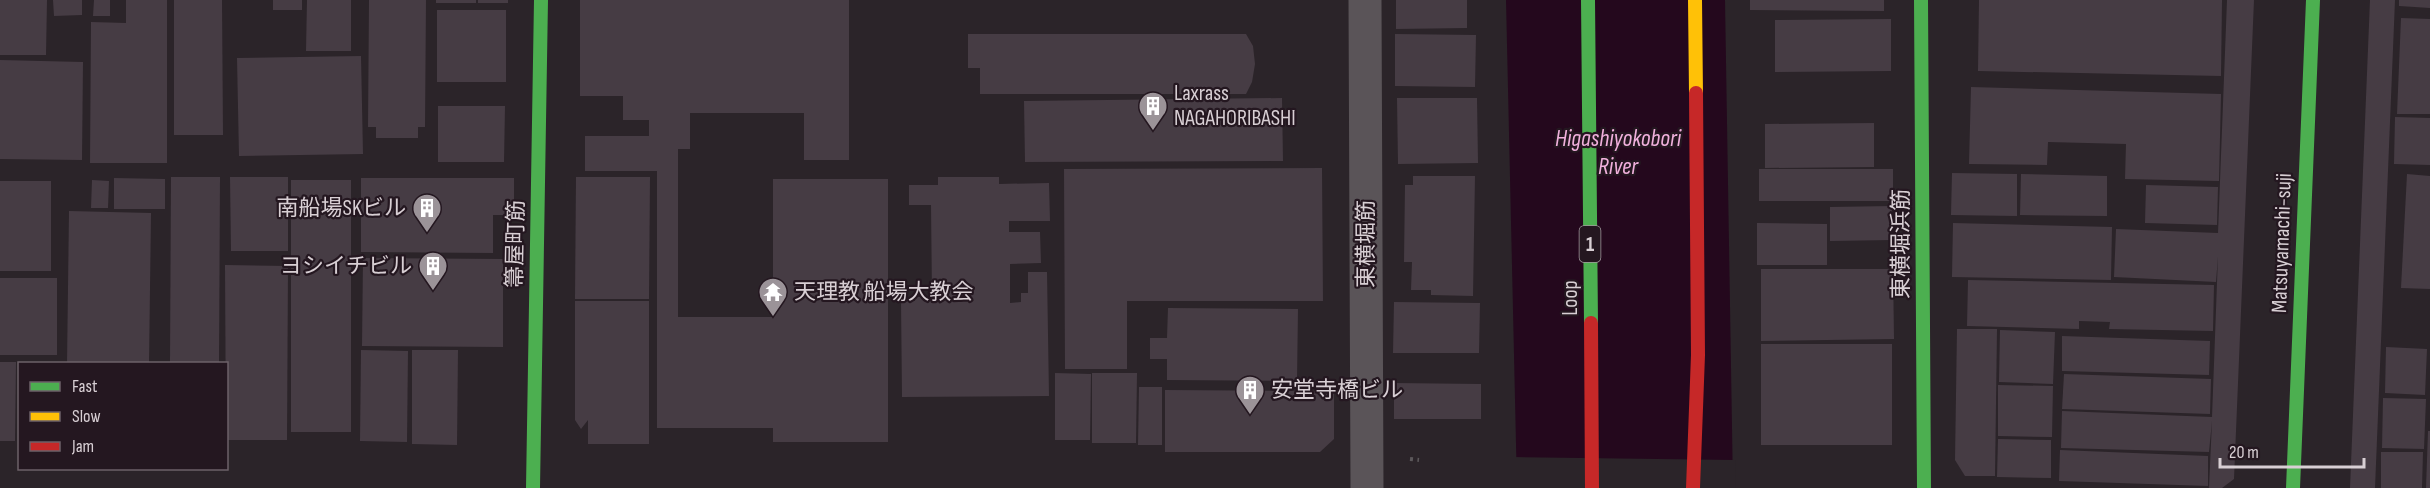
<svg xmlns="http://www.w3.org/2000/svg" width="2430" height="488" font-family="'Sofia Sans Condensed','Noto Sans JP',sans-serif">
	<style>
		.water { fill: #24081d }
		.pier { fill: #2b2429 }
		.building { fill: #463c44 }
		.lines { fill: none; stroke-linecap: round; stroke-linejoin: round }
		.path { stroke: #5c585b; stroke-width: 4; stroke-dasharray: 3 4.5; stroke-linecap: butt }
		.street { stroke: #5a5458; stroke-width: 33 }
		.fast { stroke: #4caf50; stroke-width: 14 }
		.slow { stroke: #ffc107; stroke-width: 14 }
		.jam { stroke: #c62828; stroke-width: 14 }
		.labels { text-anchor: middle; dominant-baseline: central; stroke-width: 4.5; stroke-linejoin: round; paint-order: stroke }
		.shield { fill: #241720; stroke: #a2989e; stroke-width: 1.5 }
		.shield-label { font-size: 21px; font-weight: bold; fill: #d8cfd4 }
		.poi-label { font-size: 22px; fill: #d8cfd4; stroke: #241720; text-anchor: start }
		.street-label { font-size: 22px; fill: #d8cfd4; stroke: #241720 }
		.water-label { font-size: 24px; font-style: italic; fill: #f0b0dc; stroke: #241720 }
	</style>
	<rect width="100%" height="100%" fill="#2b2429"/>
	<path class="water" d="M1506,0H1725L1733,488H1517Z"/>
	<path class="pier" d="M1514,457L1735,460L1736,488H1514Z"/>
	<g class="building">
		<path d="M0,0H47L46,55H0Z"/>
		<path d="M53,0H82V15L54,16Z"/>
		<path d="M94,0H110V16H93Z"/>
		<path d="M126,0H167V163H90L91,22L126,23Z"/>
		<path d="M174,0H222L223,135H174Z"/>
		<rect x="273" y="0" width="29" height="10"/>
		<path d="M307,0H351V51H306Z"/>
		<path d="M369,0H426L425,127H418V138H376V127H368Z"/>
		<rect x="436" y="0" width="40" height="3"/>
		<rect x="478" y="0" width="30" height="3"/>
		<path d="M580,0H849V160H804V113H690V149H678V317H773V179H888V442H773V428H657V171H585V136H649V120H623V96H580Z"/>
		<path d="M1396,0H1467V28L1396,29Z"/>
		<path d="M1750,0H1884V11L1750,10Z"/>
		<path d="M1979,0H2222L2221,76L1978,71Z"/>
		<path d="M2227,0H2254L2234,479L2222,488H2209L2212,421L2209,452L2061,448L2062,411L2212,417L2218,256L2216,282L2114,277L2116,229L2218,233Z"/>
		<path d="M2370,0H2395L2375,488H2350Z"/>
		<path d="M2399,0H2430V8L2399,6Z"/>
		<rect x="437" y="10" width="69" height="72"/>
		<path d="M2401,18L2430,19V114H2397Z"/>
		<path d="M1891,19V71L1775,72V20Z"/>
		<path d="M968,34H1246L1253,46L1255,64L1252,82L1246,94H980V68H968Z"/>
		<path d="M1395,34L1476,35L1475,87L1395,86Z"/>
		<path d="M361,56L363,154L239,156L237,58Z"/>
		<path d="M0,60L83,62L82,160L0,159Z"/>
		<path d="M1971,87L2221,94L2219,181L2125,179L2126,144L2048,142L2047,165L1969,164Z"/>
		<path d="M1282,98L1283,161L1025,162L1024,101Z"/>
		<path d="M1397,98H1477L1478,163L1398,164Z"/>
		<path d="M438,106H505L504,162H438Z"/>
		<path d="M2395,117L2430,118V165L2394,164Z"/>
		<path d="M1874,123V167L1765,168V124Z"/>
		<path d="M1322,168L1323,301H1127V369H1065L1064,169Z"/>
		<rect x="1759" y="169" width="134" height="32"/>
		<path d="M1952,173L2017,174V216L1951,215Z"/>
		<path d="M2021,174L2107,176V216L2020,215Z"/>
		<path d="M2407,174L2430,176V289L2401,288Z"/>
		<path d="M1413,176H1475L1473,296L1431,295V290H1411L1412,262H1404L1405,185H1413Z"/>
		<path d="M171,177H220L219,364H170Z"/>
		<path d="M230,177H288V251H231Z"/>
		<path d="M576,177H650L649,299H575Z"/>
		<path d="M938,177H999V184L1049,183L1050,221H1009V232H1040L1041,263L1010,264V303L1021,302V293H1028V272H1047L1049,396L902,397L901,301H915V297H932L931,205H909V185H938Z"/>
		<path d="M114,178L165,179V209H114Z"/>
		<path d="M361,178H514V215H493V253L361,252Z"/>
		<path d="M92,180L109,181L108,208H91Z"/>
		<rect x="291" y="180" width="60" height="252"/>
		<rect x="0" y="181" width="51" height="90"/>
		<path d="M2146,185L2218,187L2217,225L2145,223Z"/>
		<path d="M1892,206V240L1830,241V207Z"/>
		<path d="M69,211L151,213L149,364H67Z"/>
		<path d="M1757,223L1827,224V265H1757Z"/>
		<path d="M1953,223L2112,227L2111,280L1952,277Z"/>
		<path d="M363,258L503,259V347L362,346Z"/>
		<path d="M225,265L288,266L287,440H226Z"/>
		<path d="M1761,269H1893L1894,339L1761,341Z"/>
		<rect x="0" y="278" width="57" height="77"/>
		<path d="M1968,280L2214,285L2213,331L2109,329L2110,322L2079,321V329L1967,326Z"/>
		<path d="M575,301H649V444H588V420L581,429L575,420Z"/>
		<path d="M1394,302L1480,303L1479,353H1393Z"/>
		<path d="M1168,308L1298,309L1297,381L1167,380V359H1150V338H1167Z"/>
		<path d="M1957,329H1997L1995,476H1965L1955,460Z"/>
		<path d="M2000,330L2055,332L2053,384L1999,382Z"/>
		<path d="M2062,336L2210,341L2209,375L2062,371Z"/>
		<rect x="1761" y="344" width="131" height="101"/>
		<path d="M2386,347L2427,349L2425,395L2385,393Z"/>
		<path d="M361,350L408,351L407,442L360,441Z"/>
		<path d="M412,350H458L457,445L412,444Z"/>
		<path d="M0,362H16L15,441H0Z"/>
		<path d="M1055,373L1091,374L1090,440H1055Z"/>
		<path d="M1092,373H1137L1136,443H1092Z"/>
		<path d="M2064,374L2211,379L2210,414L2062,409Z"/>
		<path d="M1394,383L1481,384V419H1394Z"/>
		<path d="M1998,385L2053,386L2052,437L1998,436Z"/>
		<path d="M1139,387H1162V445H1138Z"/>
		<path d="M1165,390L1334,391V439L1320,452H1165Z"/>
		<path d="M2383,398L2426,399L2424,449L2382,448Z"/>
		<path d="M2428,431H2430V488H2426Z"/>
		<path d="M1998,439L2051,440V478L1997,477Z"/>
		<path d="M2060,450L2208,456V486L2059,481Z"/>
		<path d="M2381,452H2423L2422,488H2381Z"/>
	</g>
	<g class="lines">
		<path class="path" d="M1410,459L1419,460"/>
		<path class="street" d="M1365,0L1367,488"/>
		<g class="fast">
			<path d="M1588,0L1591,323"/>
			<path d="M1921,0L1924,488"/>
			<path d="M533,488L541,0"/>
			<path d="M2293,488L2313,0"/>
		</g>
		<path class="slow" d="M1695,0L1696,93"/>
		<g class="jam">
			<path d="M1591,323L1592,488"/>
			<path d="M1693,488L1698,355L1696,93"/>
		</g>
	</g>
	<defs>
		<g id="building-pin" transform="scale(1.5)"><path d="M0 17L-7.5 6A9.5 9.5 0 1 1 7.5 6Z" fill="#9b9398" stroke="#241720"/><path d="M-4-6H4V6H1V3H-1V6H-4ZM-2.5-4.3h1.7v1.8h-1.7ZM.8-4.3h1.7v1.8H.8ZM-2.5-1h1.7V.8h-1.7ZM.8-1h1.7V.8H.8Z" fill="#fff"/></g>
		<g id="temple-pin" transform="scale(1.5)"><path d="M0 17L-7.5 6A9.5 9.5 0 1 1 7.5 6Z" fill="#9b9398" stroke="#241720"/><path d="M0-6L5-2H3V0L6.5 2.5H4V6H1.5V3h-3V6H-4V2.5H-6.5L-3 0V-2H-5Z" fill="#fff"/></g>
	</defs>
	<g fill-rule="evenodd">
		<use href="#building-pin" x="1153" y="106"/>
		<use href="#building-pin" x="427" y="208"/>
		<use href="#building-pin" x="433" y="266"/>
		<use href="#temple-pin" x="773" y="292"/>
		<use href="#building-pin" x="1250" y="390"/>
	</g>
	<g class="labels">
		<rect class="shield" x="1579.5" y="226" width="21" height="36" rx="4.5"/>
		<g class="shield-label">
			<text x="1590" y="244">1</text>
		</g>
		<g class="poi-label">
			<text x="1174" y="93">Laxrass<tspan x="1174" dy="25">NAGAHORIBASHI</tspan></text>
			<text x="406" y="208" text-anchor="end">南船場SKビル</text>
			<text x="412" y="266" text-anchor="end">ヨシイチビル</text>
			<text x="794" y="292">天理教 船場大教会</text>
			<text x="1271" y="390">安堂寺橋ビル</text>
		</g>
		<g class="street-label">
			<text transform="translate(2282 243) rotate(-88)">Matsuyamachi-suji</text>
			<text transform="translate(516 244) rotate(-89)">箒屋町筋</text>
			<text transform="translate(1366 244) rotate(-90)">東横堀筋</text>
			<text transform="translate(1901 244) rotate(-90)">東横堀浜筋</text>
			<text transform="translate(1570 298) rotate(-90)">Loop</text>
		</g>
		<g class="water-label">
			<text x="1618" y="138">Higashiyokobori<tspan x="1618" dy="28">River</tspan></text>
		</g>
	</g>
	<rect x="18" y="362" width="210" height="108" fill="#241720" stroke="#6c6168" stroke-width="1.5"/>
	<rect x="30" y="382" width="30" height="9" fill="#4caf50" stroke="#6c6168" stroke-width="1.5"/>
	<text x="72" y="392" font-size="18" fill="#d8cfd4">Fast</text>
	<rect x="30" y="412" width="30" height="9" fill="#ffc107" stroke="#6c6168" stroke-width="1.5"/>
	<text x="72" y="422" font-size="18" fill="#d8cfd4">Slow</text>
	<rect x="30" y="442" width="30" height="9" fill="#c62828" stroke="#6c6168" stroke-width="1.5"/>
	<text x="72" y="452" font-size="18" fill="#d8cfd4">Jam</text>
	<path d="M2220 458v9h144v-9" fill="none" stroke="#d8cfd4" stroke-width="3"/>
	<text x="2229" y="458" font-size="18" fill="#d8cfd4" stroke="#241720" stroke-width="4.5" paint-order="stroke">20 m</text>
</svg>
